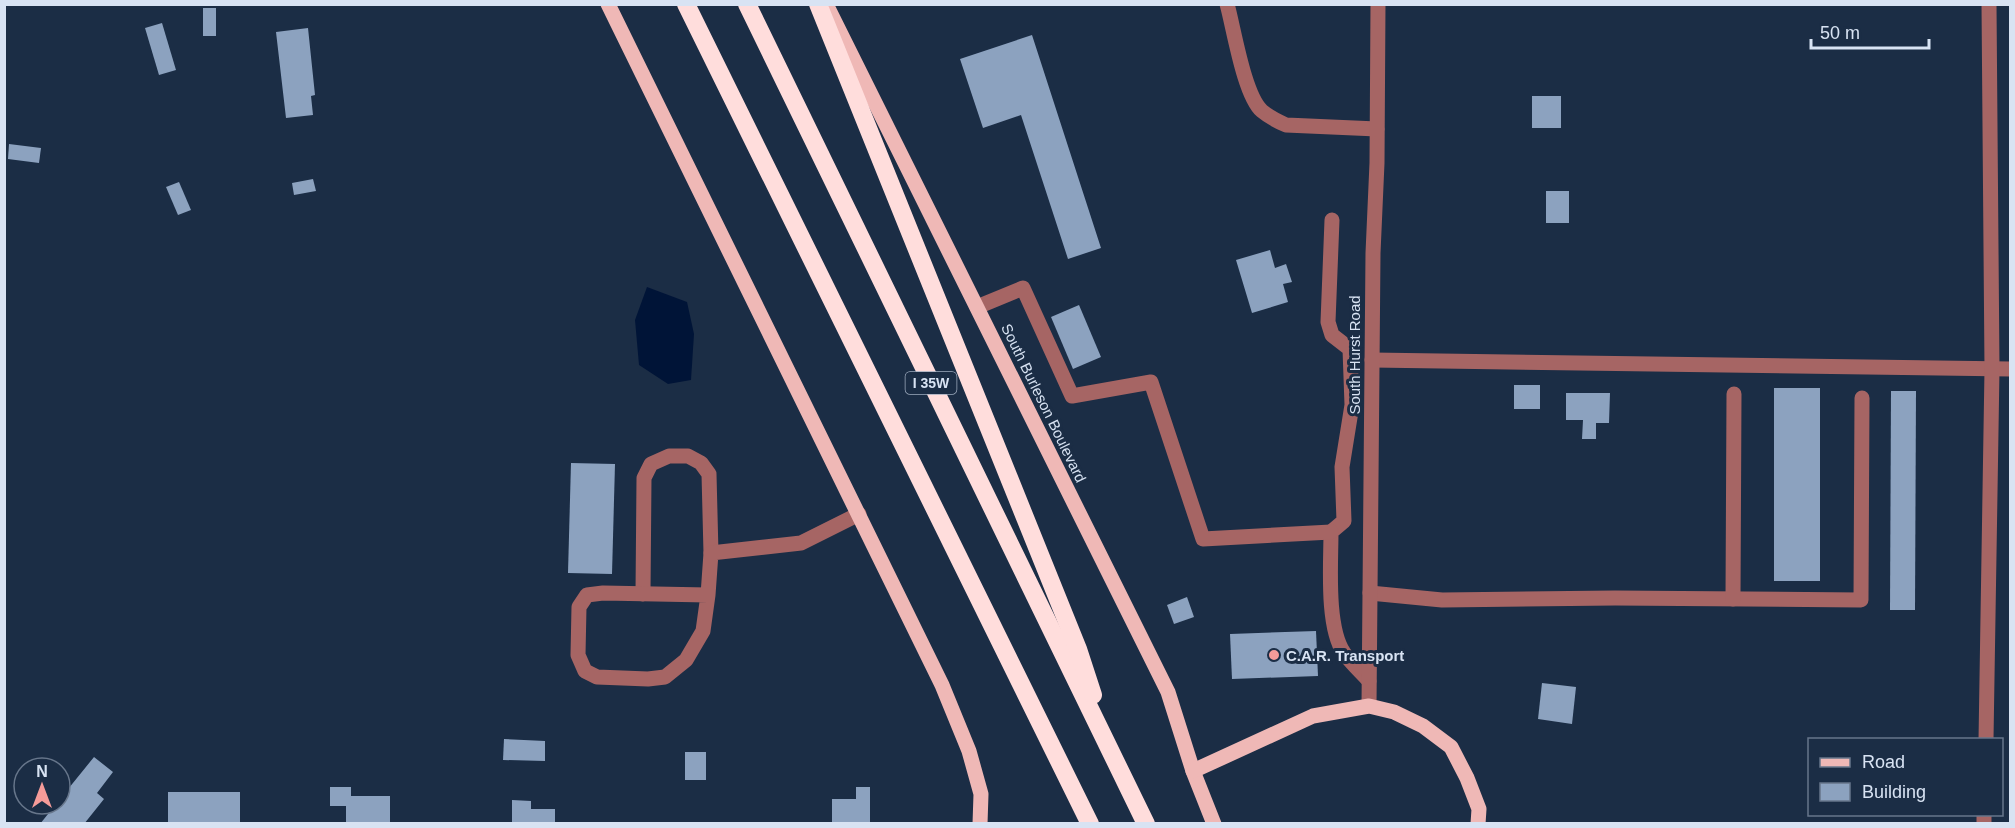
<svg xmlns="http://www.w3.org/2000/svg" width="2015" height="828" font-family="Arial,sans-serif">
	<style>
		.water { fill: #001437 }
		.building { fill: #8ca2bf }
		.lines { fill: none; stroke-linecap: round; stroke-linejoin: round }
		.minor { stroke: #a66564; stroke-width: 15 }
		.major { stroke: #efb8b6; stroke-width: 15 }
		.highway { stroke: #ffdddc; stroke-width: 18 }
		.poi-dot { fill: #f59b99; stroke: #1b2d45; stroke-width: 2 }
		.labels { text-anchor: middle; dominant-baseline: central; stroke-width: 6; stroke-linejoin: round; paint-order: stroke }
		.shield { fill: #1b2d45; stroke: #9facbf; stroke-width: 1.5 }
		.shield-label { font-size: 14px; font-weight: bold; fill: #d8e3f3 }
		.street-label { font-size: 15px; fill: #d8e3f3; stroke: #1b2d45 }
		.poi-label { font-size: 15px; font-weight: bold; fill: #d8e3f3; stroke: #1b2d45; text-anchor: start }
	</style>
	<rect width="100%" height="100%" fill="#1b2d45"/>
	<path class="water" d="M647,287L687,302L694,334L691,380L668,384L639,365L635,320Z"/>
	<g class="building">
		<rect x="203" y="8" width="13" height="28"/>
		<path d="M162,23L176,70L159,75L145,28Z"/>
		<path d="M308,28L315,95L311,96L313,115L286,118L276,32Z"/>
		<path d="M1032,35L1101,248L1068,259L1021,115L983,128L960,59Z"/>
		<rect x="1532" y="96" width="29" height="32"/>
		<path d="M9,144L41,148L39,163L8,159Z"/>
		<path d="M313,179L316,191L294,195L292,183Z"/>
		<path d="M179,182L191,210L178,215L166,187Z"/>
		<rect x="1546" y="191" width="23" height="32"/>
		<path d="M1270,250L1275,268L1286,264L1292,282L1283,284L1288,302L1252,313L1236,260Z"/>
		<path d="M1079,305L1101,357L1073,369L1051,317Z"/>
		<rect x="1514" y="385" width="26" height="24"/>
		<rect x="1774" y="388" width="46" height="193"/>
		<path d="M1891,391H1916L1915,610H1890Z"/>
		<path d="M1566,393H1610L1609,423H1596V439H1582L1583,420H1566Z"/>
		<path d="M571,463L615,464L612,574L568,573Z"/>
		<path d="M1187,597L1194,617L1174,624L1167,605Z"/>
		<path d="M1316,631L1318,676L1232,679L1230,634Z"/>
		<path d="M1542,683L1576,687L1572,724L1538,719Z"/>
		<path d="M504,739L545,741V761L503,760Z"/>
		<rect x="685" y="752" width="21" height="28"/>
		<path d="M94,757L113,772L97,793L104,799L84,824H40L56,804H60V799Z"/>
		<path d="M330,787H351V796H390V824H346V806H330Z"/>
		<path d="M856,787H870V824H832V799H856Z"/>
		<rect x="168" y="792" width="72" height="31"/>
		<path d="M512,800L531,801V809H555V824H512Z"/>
	</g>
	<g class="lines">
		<g class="minor">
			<path d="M1227,4C1234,29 1244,95 1262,111C1269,117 1277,121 1286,125L1377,129"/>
			<path d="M1332,220L1328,322L1332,335L1350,349L1352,405L1342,467L1344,521L1331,532C1331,563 1326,627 1344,653C1351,663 1361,672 1369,681"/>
			<path d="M977,307L1023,288L1072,396L1151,382L1203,539L1331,532"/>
			<path d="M1372,360L2010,369"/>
			<path d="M1370,593L1442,600L1615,598L1861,600L1862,398"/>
			<path d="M643,594L644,478L651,464L669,456H688L701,463L709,474L711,553"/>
			<path d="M708,595L603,593L587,595L579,607L578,655L585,671L597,677L648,679L665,677L686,660L703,631L708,595L711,553L801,543L859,514"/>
			<path d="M1733,599L1734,394"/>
			<path d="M1369,706L1373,253L1377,163L1378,4"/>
			<path d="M1986,740L1992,369L1989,4"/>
			<path d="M1984,824V814"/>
		</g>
		<g class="major">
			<path d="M608,4L942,685L969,751L981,794L980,824"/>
			<path d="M826,4L1168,692L1193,771L1214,824"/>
			<path d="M1193,771L1313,716L1369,706L1394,712L1423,726L1451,747L1467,778L1479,809L1478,824"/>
		</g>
		<g class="highway">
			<path d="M686,4L1090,824"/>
			<path d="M747,4L1146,824"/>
			<path d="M818,4L1078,649L1093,695"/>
		</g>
	</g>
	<circle class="poi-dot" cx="1274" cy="655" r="6"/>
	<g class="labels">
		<rect class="shield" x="905.5" y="372" width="51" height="22" rx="4.5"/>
		<g class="shield-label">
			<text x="931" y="383">I 35W</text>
		</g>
		<g class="street-label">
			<text transform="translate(1354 355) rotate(-90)">South Hurst Road</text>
			<text transform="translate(1044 403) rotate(64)">South Burleson Boulevard</text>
		</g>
		<g class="poi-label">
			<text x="1286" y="655">C.A.R. Transport</text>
		</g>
	</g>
	<rect width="2015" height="828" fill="none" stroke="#d8e3f3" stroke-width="12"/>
	<rect x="1808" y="738" width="195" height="78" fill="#1b2d45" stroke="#67768b" stroke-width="1.5"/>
	<rect x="1820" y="758" width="30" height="9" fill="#efb8b6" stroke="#67768b" stroke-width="1.5"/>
	<text x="1862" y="768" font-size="18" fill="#d8e3f3">Road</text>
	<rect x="1820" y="783" width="30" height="18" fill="#8ca2bf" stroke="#67768b" stroke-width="1.5"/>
	<text x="1862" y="798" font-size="18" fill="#d8e3f3">Building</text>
	<g transform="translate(42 786)"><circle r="28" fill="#1b2d45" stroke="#67768b" stroke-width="1.5"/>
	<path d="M0-4.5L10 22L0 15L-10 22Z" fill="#f59b99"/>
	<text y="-9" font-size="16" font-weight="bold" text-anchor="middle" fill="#d8e3f3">N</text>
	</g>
	<path d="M1811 39v9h118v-9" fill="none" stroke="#d8e3f3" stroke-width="3"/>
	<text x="1820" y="39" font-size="18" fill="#d8e3f3" stroke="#1b2d45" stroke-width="4.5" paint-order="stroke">50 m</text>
</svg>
